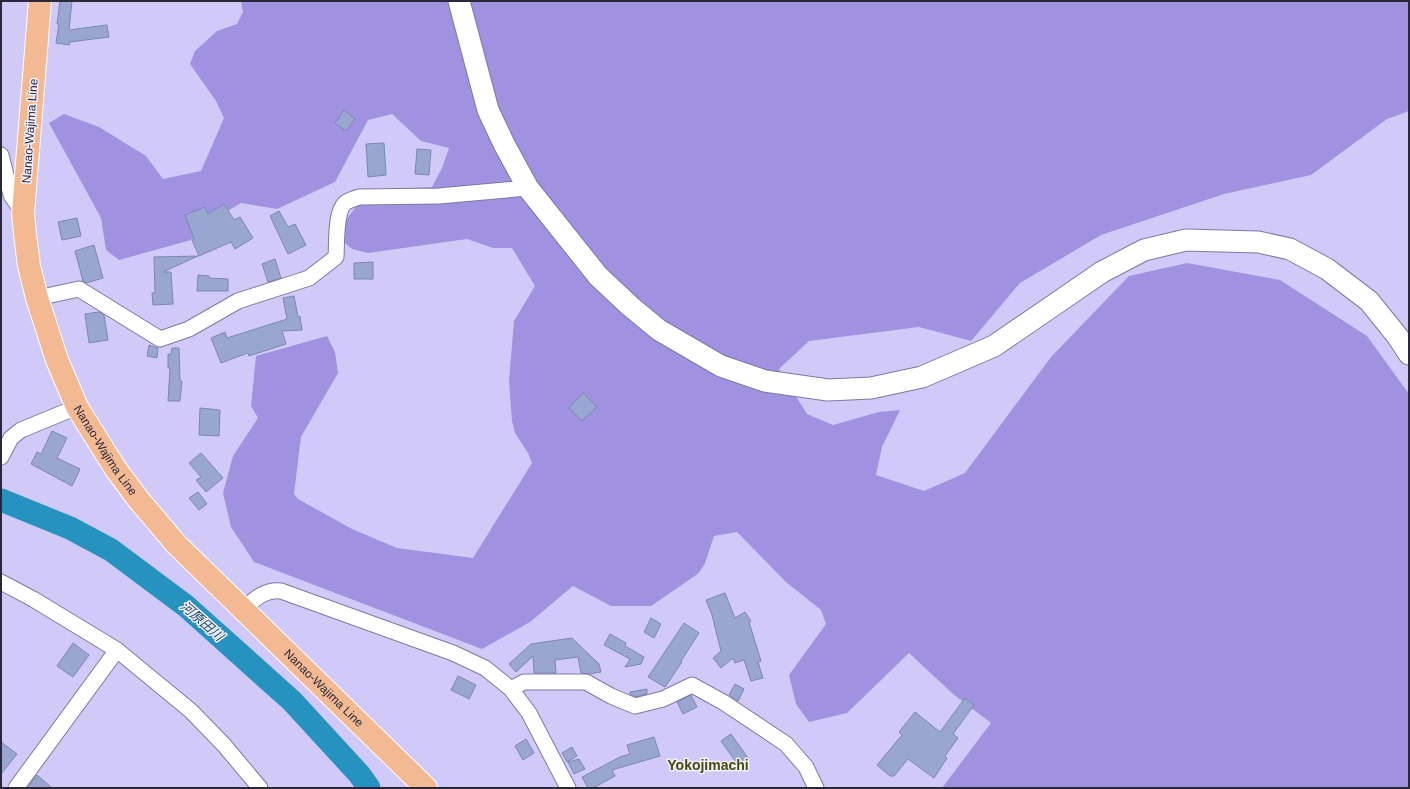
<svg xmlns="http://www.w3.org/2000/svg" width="1410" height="789" font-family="Arial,'Noto Sans JP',sans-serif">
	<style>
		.forest { fill: #a092e1 }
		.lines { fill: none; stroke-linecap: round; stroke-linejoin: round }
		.river { stroke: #2592c0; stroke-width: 23 }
		.building { fill: #99a6d0; stroke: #7b87b0 }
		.street-casing { stroke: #7f78a2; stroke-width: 17 }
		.secondary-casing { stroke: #7f78a2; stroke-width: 23 }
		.primary-casing { stroke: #fff; stroke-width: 24 }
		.street { stroke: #fff; stroke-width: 15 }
		.secondary { stroke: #fff; stroke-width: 21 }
		.primary { stroke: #f2b993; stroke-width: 22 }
		.labels { text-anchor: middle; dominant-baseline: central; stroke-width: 3; stroke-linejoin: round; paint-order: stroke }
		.street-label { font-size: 12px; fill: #292738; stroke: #f1f0fe }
		.water-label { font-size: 13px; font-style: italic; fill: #143f53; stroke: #f1f0fe }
		.quarter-label { font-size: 14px; font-weight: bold; fill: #484a0c; stroke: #f1f0fe }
	</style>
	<rect width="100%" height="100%" fill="#d1caf8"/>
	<path class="forest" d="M241,1H1409V111L1387,119L1311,175L1224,194L1101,235L1020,283L971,341L919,327L809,341L779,369L807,414L833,425L879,412L900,410L882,447L876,475L924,491L965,473L1051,357L1129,276L1187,263L1280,280L1367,336L1409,394V788H942L991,723L953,694L909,653L847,713L809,722L796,704L789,675L826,624L821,610L786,582L737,532L714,536L705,563L699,573L651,606H611L573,586L530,622L482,649L254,562L231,527L223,493L233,456L258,418L251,406L256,356L327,336L335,352L338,373L301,437L294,494L298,499L352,529L397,548L473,558L532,463L528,453L515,433L512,421L509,381L514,321L535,286L512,248H493L467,239L368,253L352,249L335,234L369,190L432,187L442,168L449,148L421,141L392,114L368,120L335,182L277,209L241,203L209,222L191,240L119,260L106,250L101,218L49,123L64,114L99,127L146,156L163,179L201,171L224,118L216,101L190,64L195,51L217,31L237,24L243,12Z"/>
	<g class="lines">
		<path class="river" d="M1,500L70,528L111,550L186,606L292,701L359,774L369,788"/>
	</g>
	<g class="building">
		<path d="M60,1H72L69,30L107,25L109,37L70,42L69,45L56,43L59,24H57Z"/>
		<path d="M344,110L355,119L346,131L335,123Z"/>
		<path d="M384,143L386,175L368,177L366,144Z"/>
		<path d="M417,149L431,150L429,175L415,174Z"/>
		<path d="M224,204L234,220L240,217L253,238L235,249L231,242L199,256L192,240L194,239L185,215L205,207L208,214Z"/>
		<path d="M279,211L288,227L295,224L306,245L288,254L270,216Z"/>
		<path d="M77,218L81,236L62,240L58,222Z"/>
		<path d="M94,245L103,278L86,283L83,281L75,251Z"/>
		<path d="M198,256L163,272H171L173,304L153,305L152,293H155L154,257Z"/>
		<path d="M275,259L281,278L268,282L262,264Z"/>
		<path d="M373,262V279H354V263Z"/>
		<path d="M198,275L209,276V278L228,279V291H197Z"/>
		<path d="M294,296L298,317L300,316L302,330L282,331L286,344L249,356L248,353L221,363L211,338L225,332L227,338L287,319L283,298Z"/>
		<path d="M99,312L104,315L108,340L89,343L85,314Z"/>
		<path d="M149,345L158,348L157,358L147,356Z"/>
		<path d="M172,348H179L180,381H182L180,401H168L170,368H168V354H171Z"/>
		<path d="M583,393L597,407L582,421L569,408Z"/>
		<path d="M200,408L220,410L219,436L199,435Z"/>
		<path d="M52,431L67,438L57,458L80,469L72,486L31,464L37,452L41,454Z"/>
		<path d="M201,453L223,478L206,492L196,480L201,477L189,463Z"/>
		<path d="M198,492L207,504L199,510L189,498Z"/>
		<path d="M725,593L735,618L745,612L751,621L749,622L761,661L758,662L763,678L751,681L744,660L735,663L733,658L721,668L713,658L721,651L712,615L706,600Z"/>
		<path d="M651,618L661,624L654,638L644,632Z"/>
		<path d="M684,623L699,633L681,661L682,662L665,687L648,677Z"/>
		<path d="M610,634L626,643L625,646L644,657L641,664L625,667L630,659L604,645Z"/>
		<path d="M572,638L599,664L601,672L589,674L581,673L578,657L555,660L556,673H534L533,656L516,672L509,664L531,644Z"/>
		<path d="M73,643L89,655L73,677L57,666Z"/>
		<path d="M458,676L476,685L469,699L451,690Z"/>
		<path d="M735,684L744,689L738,701L729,695Z"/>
		<path d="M647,689V694L636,697L630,694V692Z"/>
		<path d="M691,695L697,707L683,714L677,702Z"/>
		<path d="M965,698L974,705L953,734L958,738L945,756L947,758L934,778L908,759L894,776H890L877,765L902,735L899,732L915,712L940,732Z"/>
		<path d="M731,734L748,758L738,765L721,741Z"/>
		<path d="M654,737L660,756L612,770L615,776L593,788H588L582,777L620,757L630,754L627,745Z"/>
		<path d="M526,739L534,753L523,760L515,746Z"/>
		<path d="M1,742L17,754L1,774Z"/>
		<path d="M572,747L577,756L567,762L562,753Z"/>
		<path d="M579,759L585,769L574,774L568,762Z"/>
		<path d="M37,775L52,788H27Z"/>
	</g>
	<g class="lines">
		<g class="street-casing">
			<g id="street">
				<path d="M1,155L11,195L23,213"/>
				<path d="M37,298L79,289L160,339L189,329L238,301L309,278L336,257C337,244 335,212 345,203C349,200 354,199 359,197L439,196L528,188"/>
				<path d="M1,457L11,438L21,430L77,407"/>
				<path d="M1,582L33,599L117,650L191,711L224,745L260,788"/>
				<path d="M243,609C255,599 265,589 281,591L453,653L485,668L511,689L529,713L568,788"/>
				<path d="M511,689L524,682H586L611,696L635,706L663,699L692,685L723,702L786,744L806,767L816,788"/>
				<path d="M16,788L117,650"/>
			</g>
		</g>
		<g class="secondary-casing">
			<path id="secondary" d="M459,1L488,110L504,144L528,188L598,276L630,306L659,330L721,366L765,381L828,390L871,388L922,377L994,346L1102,272L1144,250L1186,240L1258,242L1290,249L1327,269L1369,301L1398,337L1409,354"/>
		</g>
		<g class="primary-casing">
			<g id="primary">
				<path id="s1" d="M40,1L23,213L25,234L29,266L37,298L57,360L77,407L115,468L138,499L176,544L426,788"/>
			</g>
		</g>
		<use href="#street" class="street"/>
		<use href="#secondary" class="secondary"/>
		<use href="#primary" class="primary"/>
	</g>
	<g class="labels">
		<g class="street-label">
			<text transform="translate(30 131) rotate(-86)">Nanao-Wajima Line</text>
			<text stroke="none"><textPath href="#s1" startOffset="467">Nanao-Wajima Line</textPath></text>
			<text stroke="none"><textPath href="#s1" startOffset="791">Nanao-Wajima Line</textPath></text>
		</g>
		<g class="water-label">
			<text transform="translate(202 621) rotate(41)">河原田川</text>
		</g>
		<g class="quarter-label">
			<text x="708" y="765">Yokojimachi</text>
		</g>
	</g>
	<rect width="1410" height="789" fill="none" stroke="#292738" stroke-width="4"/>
</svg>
